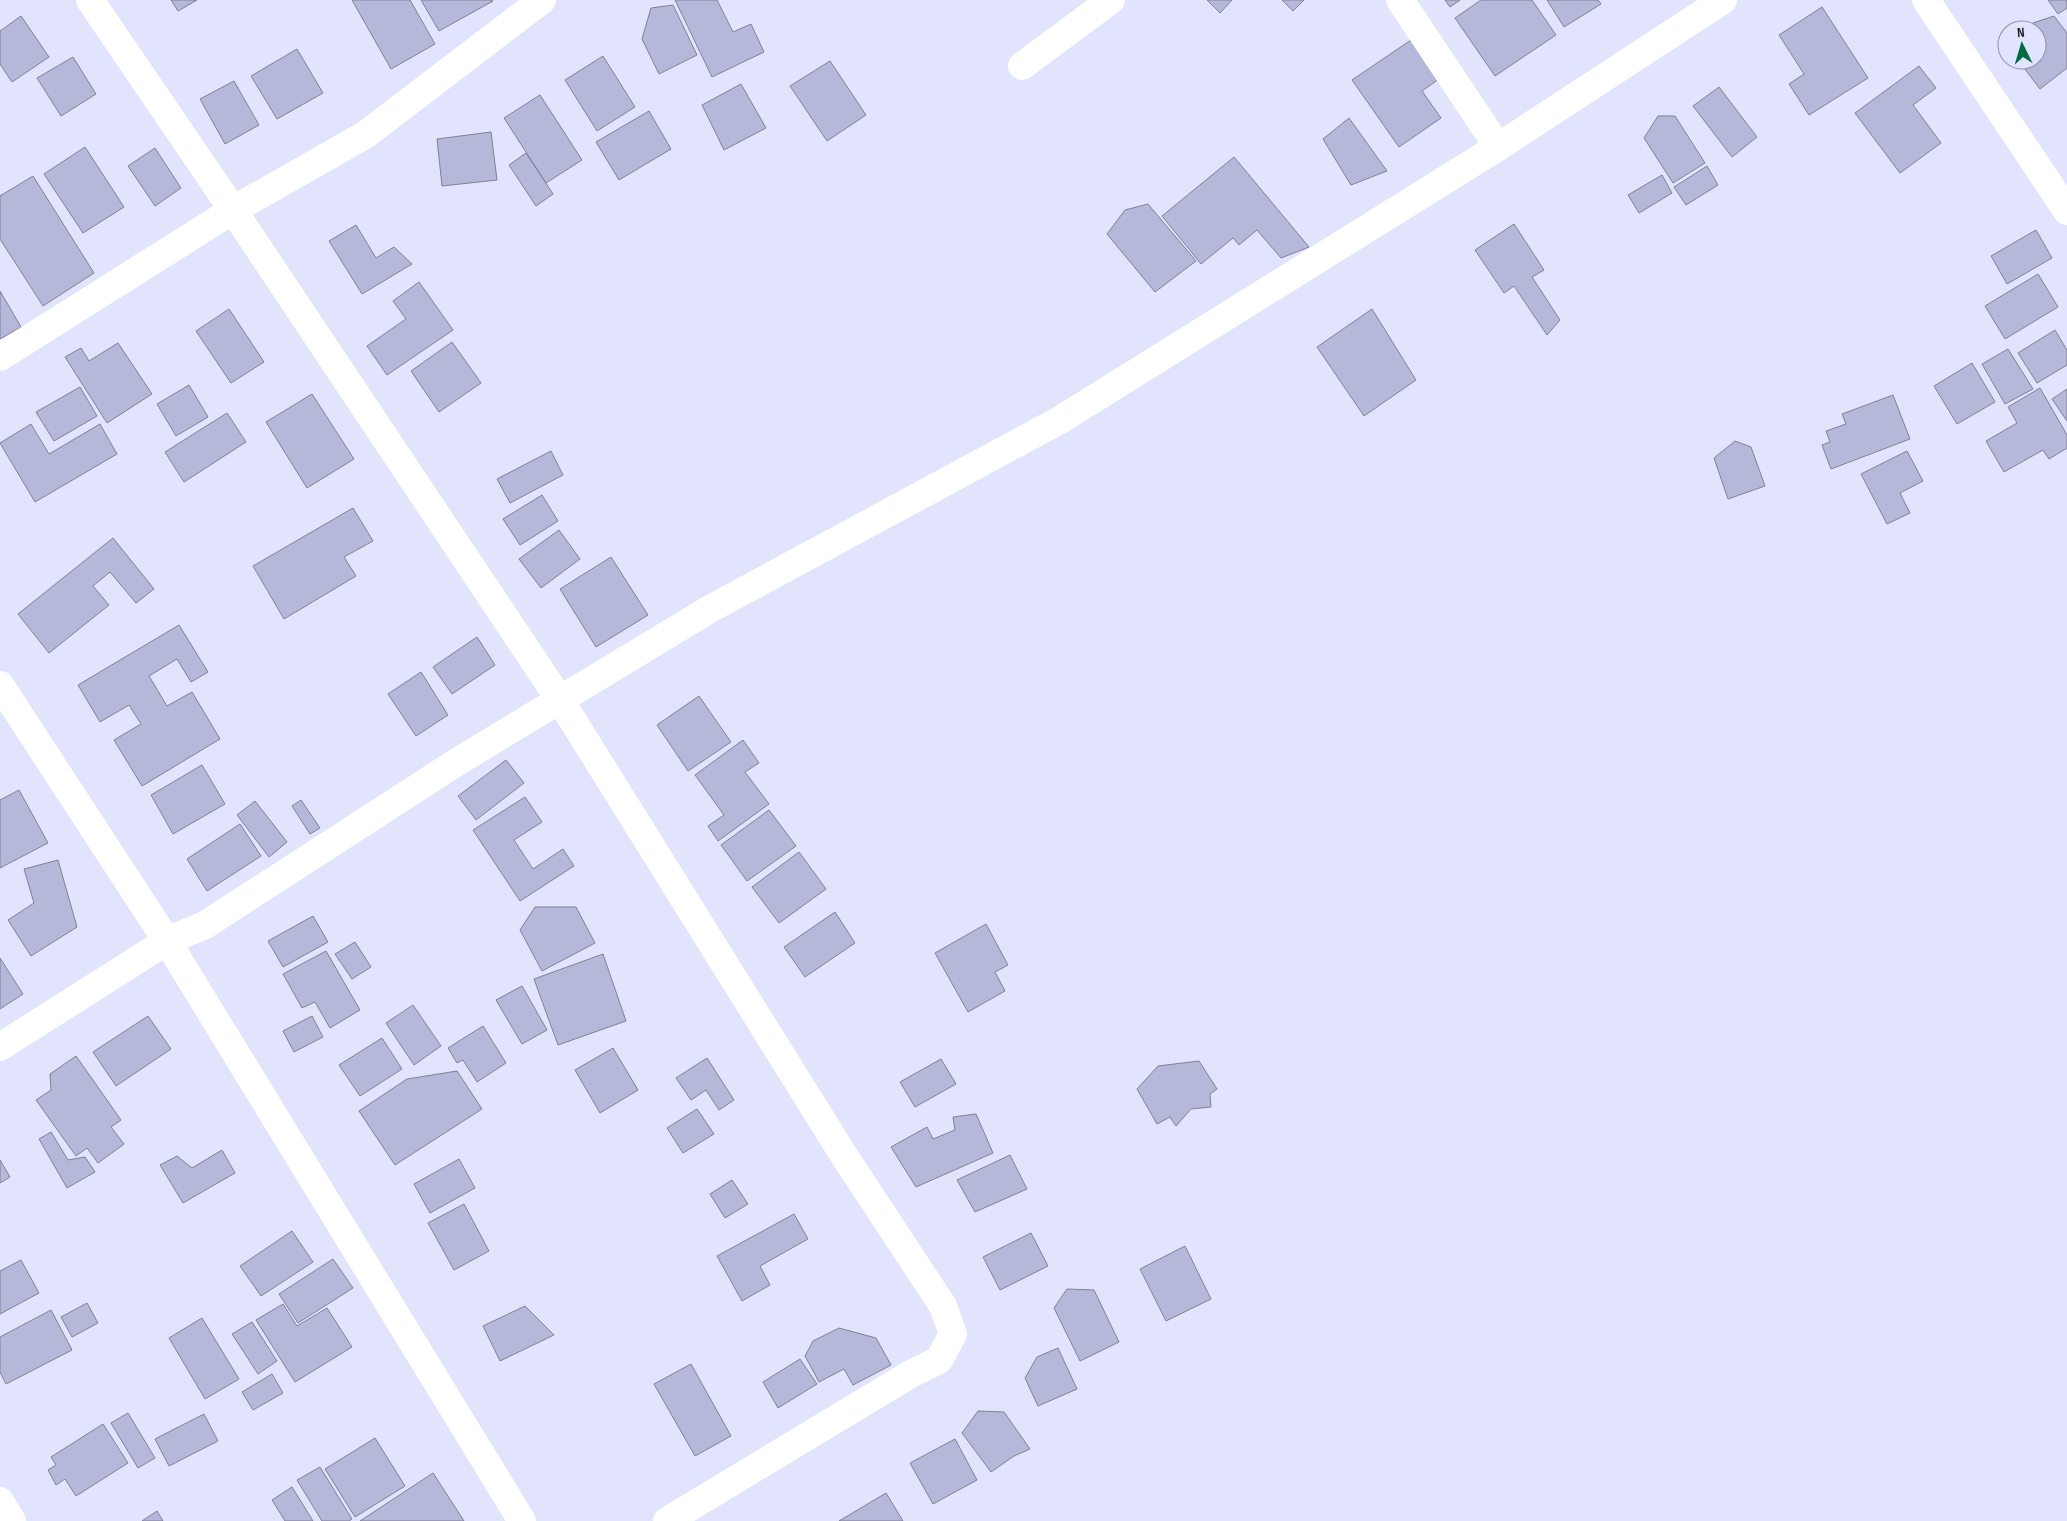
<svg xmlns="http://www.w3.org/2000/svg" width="2067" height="1521" font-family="'Sofia Sans Condensed',sans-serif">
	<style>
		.building { fill: #b5b8d8; stroke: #7f8197 }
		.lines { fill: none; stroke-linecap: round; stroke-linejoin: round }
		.minor { stroke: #fff; stroke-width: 28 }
	</style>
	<rect width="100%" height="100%" fill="#e1e4fc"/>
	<g class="building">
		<path d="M171,0H197L178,11Z"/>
		<path d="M352,0H410L435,44L391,69Z"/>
		<path d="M421,0H492L493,1L439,31Z"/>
		<path d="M675,0H717L733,32L751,24L764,52L712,77Z"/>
		<path d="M1207,0H1232L1220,13Z"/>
		<path d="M1282,0H1304L1293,11Z"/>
		<path d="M1445,0H1460L1450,7Z"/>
		<path d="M1481,0H1532L1556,35L1495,76L1455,18Z"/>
		<path d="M1547,0H1598L1601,4L1564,27Z"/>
		<path d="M2048,0H2067V8L2058,14Z"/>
		<path d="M673,5L697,55L659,74L642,39L651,8Z"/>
		<path d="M1822,7L1868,78L1809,115L1789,84L1804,74L1779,35Z"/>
		<path d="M21,16L49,57L12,82L0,64V31Z"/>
		<path d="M2054,16L2067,33V68L2040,89L2018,60H2037V30H2024L2033,23Z"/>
		<path d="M1411,40L1439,79L1422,91L1441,118L1399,147L1352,80Z"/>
		<path d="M297,49L323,93L277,119L251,76Z"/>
		<path d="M603,56L635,107L597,131L565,80Z"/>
		<path d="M73,57L96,94L61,116L37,78Z"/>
		<path d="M830,61L866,115L827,141L790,86Z"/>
		<path d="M1919,66L1936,88L1913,105L1941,143L1900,173L1855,113Z"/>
		<path d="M234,81L259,125L225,144L200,99Z"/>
		<path d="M741,84L766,128L724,150L702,105Z"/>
		<path d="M1719,87L1757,137L1732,157L1693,106Z"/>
		<path d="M540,95L582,160L546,183L504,118Z"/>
		<path d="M649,111L671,149L619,180L596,142Z"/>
		<path d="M1658,116H1675L1705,163L1673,183L1644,138Z"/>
		<path d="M1349,118L1387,171L1351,185L1323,139Z"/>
		<path d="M491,132L497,180L442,186L437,139Z"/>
		<path d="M85,147L124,207L83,233L44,174Z"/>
		<path d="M155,148L181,188L155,206L128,166Z"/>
		<path d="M526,153L553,194L536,206L509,165Z"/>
		<path d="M1234,157L1309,247L1281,258L1257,230L1239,245L1233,238L1201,264L1162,216Z"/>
		<path d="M1707,166L1718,185L1686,205L1674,187Z"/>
		<path d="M1662,175L1672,193L1639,213L1628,195Z"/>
		<path d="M33,176L94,273L43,306L0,239V196Z"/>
		<path d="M1148,204L1196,261L1155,292L1107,234L1125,210Z"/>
		<path d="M1514,224L1544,270L1532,277L1560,320L1547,335L1514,286L1504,293L1475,250Z"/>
		<path d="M356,225L376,258L394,247L412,264L362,294L329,241Z"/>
		<path d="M2036,230L2052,258L2007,284L1991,256Z"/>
		<path d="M2038,274L2058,307L2005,339L1985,306Z"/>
		<path d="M419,282L453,330L387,375L367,346L406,319L393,301Z"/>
		<path d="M0,291L21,327L0,339Z"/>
		<path d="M229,309L264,362L231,383L196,331Z"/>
		<path d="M1372,309L1416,380L1364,416L1317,347Z"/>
		<path d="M2055,330L2067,350V365L2037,383L2018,353Z"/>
		<path d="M452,342L481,383L439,412L411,371Z"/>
		<path d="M118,343L152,394L107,423L65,357L81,348L89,361Z"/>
		<path d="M2008,349L2033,389L2005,404L1982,364Z"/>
		<path d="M1972,363L1995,402L1957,424L1934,386Z"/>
		<path d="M189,385L208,417L176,436L157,404Z"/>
		<path d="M80,387L97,416L54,441L36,412Z"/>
		<path d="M2040,388L2067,435V448L2049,459L2043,450L2004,472L1986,441L2017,423L2008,407Z"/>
		<path d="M2067,389V421L2052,399Z"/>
		<path d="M312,394L354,459L307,488L266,422Z"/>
		<path d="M1893,395L1910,439L1831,469L1822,445L1830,442L1826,431L1846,424L1842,414Z"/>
		<path d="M227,413L246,442L184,482L165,452Z"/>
		<path d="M31,424L49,454L100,424L117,454L35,502L0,443Z"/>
		<path d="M1735,441L1751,447L1765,486L1728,499L1714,458Z"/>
		<path d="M551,451L563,475L510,503L497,479Z"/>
		<path d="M1907,451L1923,481L1900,493L1910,513L1887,524L1861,474Z"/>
		<path d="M542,495L558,521L520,545L503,519Z"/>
		<path d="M353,508L373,541L344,557L356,576L284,619L253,566Z"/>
		<path d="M559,530L580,559L541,588L519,559Z"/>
		<path d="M113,538L154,589L136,603L110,572L93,586L109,605L49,653L18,614Z"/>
		<path d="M611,557L648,615L596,647L560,589Z"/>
		<path d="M179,625L208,672L191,682L177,659L149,676L167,706L192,692L220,739L142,786L114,740L141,724L129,705L100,722L78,685Z"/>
		<path d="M477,637L495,665L452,694L433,667Z"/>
		<path d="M421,672L448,715L416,736L388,694Z"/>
		<path d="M699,696L731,742L688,771L657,725Z"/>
		<path d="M743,740L759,763L745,772L769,804L718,841L708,826L724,815L695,775Z"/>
		<path d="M506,760L524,783L476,820L458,796Z"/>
		<path d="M202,765L225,804L173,834L151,795Z"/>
		<path d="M19,790L48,843L0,868V800Z"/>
		<path d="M525,797L542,822L514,840L533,869L563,849L574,866L520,901L473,830Z"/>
		<path d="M301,800L320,828L310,834L292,806Z"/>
		<path d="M255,801L287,842L269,857L237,815Z"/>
		<path d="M769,810L796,846L747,881L721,845Z"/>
		<path d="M240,824L261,856L207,891L187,859Z"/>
		<path d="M799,852L826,889L779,923L752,887Z"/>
		<path d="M58,860L77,927L31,956L8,920L34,903L24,869Z"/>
		<path d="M535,907H576L595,943L542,971L520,930Z"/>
		<path d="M835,912L855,943L805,977L784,947Z"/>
		<path d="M313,916L328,942L283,967L268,941Z"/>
		<path d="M986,924L1008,965L995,972L1005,991L968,1012L935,953Z"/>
		<path d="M355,942L371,967L352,979L335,954Z"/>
		<path d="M326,951L360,1010L330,1028L315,1002L302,1008L283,974Z"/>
		<path d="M603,954L626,1021L558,1045L534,979Z"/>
		<path d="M0,958L23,994L0,1009Z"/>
		<path d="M522,986L547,1030L522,1044L496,1000Z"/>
		<path d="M413,1005L441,1046L414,1065L386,1023Z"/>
		<path d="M148,1016L171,1049L116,1086L93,1052Z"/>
		<path d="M312,1016L323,1037L294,1052L283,1031Z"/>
		<path d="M483,1026L506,1063L477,1082L463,1060L457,1063L448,1048Z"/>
		<path d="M382,1038L402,1069L360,1096L339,1065Z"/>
		<path d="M613,1048L638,1090L600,1113L575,1070Z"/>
		<path d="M76,1056L121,1120L111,1127L124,1144L98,1163L87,1148L76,1156L36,1100L51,1090L50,1074Z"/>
		<path d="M707,1058L734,1100L719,1110L706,1090L691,1100L676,1078Z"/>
		<path d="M941,1059L956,1084L915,1107L900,1082Z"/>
		<path d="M1199,1061L1217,1089L1210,1094L1211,1107L1191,1109L1176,1126L1170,1117L1157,1124L1137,1089L1158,1066Z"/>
		<path d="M457,1071L482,1109L395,1165L359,1111L407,1079Z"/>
		<path d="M697,1109L714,1134L683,1153L667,1128Z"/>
		<path d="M976,1114L993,1153L916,1187L891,1147L927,1127L933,1139L955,1130L953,1117Z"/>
		<path d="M51,1132L68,1160L85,1157L95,1172L67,1188L39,1139Z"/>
		<path d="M222,1150L235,1173L183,1203L160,1165L177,1156L192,1168Z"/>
		<path d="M1010,1155L1027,1189L975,1212L957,1180Z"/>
		<path d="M459,1159L475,1188L430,1213L414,1184Z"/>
		<path d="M0,1160L10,1177L0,1183Z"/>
		<path d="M732,1180L748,1204L725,1218L710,1194Z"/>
		<path d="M464,1204L489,1251L454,1270L428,1223Z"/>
		<path d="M794,1214L808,1239L760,1266L770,1285L742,1301L717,1256Z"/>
		<path d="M292,1231L313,1262L261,1296L240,1266Z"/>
		<path d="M1031,1233L1048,1266L1000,1290L983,1257Z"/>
		<path d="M1185,1246L1211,1299L1166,1321L1140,1269Z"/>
		<path d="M333,1259L353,1288L298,1323L279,1294Z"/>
		<path d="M21,1260L39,1293L0,1314V1271Z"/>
		<path d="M1067,1289L1094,1290L1119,1342L1080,1361L1054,1308Z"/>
		<path d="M87,1303L98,1323L72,1337L61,1317Z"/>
		<path d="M283,1304L297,1326L327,1308L352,1347L295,1382L256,1320Z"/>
		<path d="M525,1306L554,1335L500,1361L483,1326Z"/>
		<path d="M51,1310L72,1350L6,1384L0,1372V1337Z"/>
		<path d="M202,1318L239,1379L205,1399L169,1338Z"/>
		<path d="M252,1322L277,1361L258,1374L232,1334Z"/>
		<path d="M839,1328L876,1338L891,1365L853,1385L844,1369L819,1382L805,1356L813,1341Z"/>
		<path d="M1058,1348L1077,1389L1038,1406L1025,1378L1037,1357Z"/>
		<path d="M800,1359L817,1384L778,1408L763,1382Z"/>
		<path d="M691,1364L731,1436L695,1456L654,1384Z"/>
		<path d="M272,1374L283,1393L253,1410L242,1392Z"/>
		<path d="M978,1411L1004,1412L1030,1449L1014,1456L991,1472L962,1433Z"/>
		<path d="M128,1413L155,1458L138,1468L111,1423Z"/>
		<path d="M204,1414L218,1441L169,1466L155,1439Z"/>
		<path d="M103,1424L128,1463L76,1496L65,1479L56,1485L48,1470L56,1465L51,1457Z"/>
		<path d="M375,1438L405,1486L355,1517L325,1469Z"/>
		<path d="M955,1439L977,1480L933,1504L910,1463Z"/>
		<path d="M320,1467L352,1519L349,1521H322L297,1480Z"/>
		<path d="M433,1473L464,1521H360Z"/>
		<path d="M292,1487L313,1521H285L272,1500Z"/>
		<path d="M886,1493L903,1521H839Z"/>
		<path d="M157,1511L163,1521H142Z"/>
	</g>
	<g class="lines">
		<g class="minor">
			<path d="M90,0L233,210L560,700L843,1154L943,1306L953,1334L939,1360L909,1375L667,1521"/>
			<path d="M1400,0L1498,147"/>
			<path d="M1926,0L2067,211"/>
			<path d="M1022,66L1111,0"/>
			<path d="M0,357L233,210L365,135L542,0"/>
			<path d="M0,685L167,941L522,1521"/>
			<path d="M0,1047L167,941L205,925L457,762L710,609L1060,420L1498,147L1723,0"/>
			<path d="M0,1501L12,1521"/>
		</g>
	</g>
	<g transform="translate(2022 45) rotate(355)"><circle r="24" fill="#e1e4fc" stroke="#9294a6"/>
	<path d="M0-4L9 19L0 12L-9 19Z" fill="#006a40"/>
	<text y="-8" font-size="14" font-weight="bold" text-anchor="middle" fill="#1b1c24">N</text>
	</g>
</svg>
